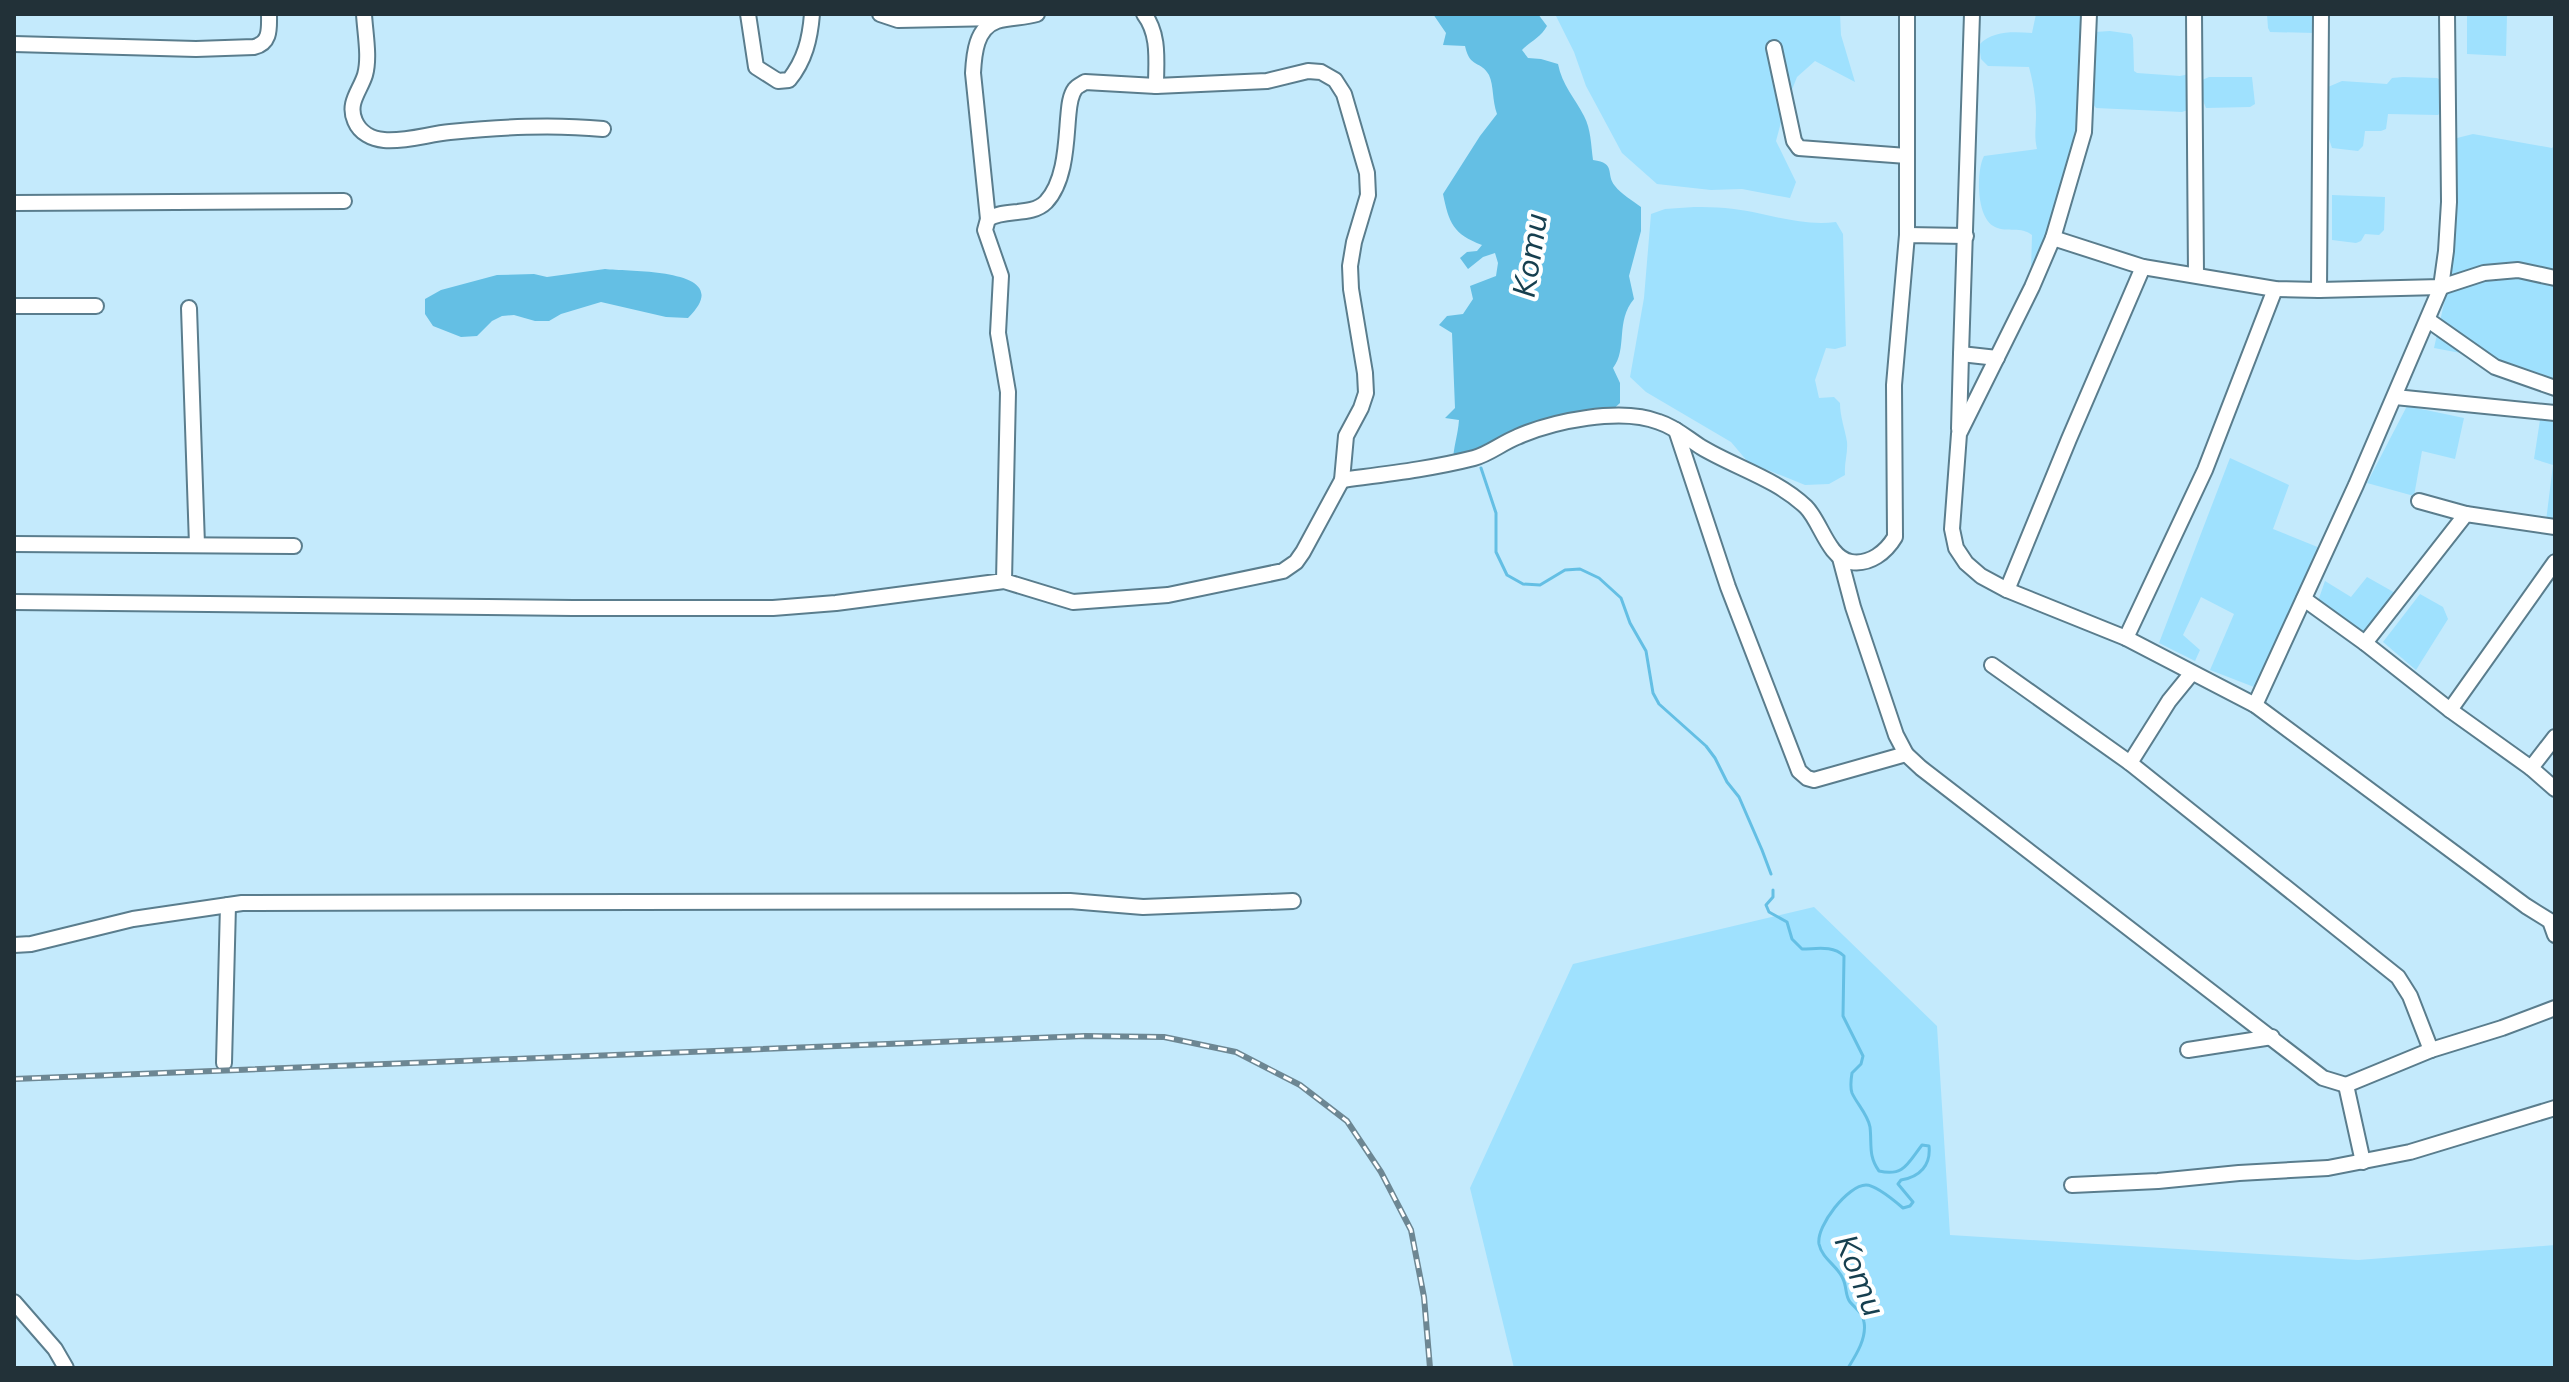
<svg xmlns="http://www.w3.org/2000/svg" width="2569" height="1382" font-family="Mulish,sans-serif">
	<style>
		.green { fill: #9fe1fe }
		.water { fill: #64bfe4 }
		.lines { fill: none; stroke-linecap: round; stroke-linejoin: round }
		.stream { stroke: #64bfe4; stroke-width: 3 }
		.minor-casing { stroke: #5a7d8d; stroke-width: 18 }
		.minor { stroke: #fff; stroke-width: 14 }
		.rail-casing { stroke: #6d8793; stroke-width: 6 }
		.rail { stroke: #fff; stroke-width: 3; stroke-dasharray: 9; stroke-linecap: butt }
		.labels { text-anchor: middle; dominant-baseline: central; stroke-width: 8; stroke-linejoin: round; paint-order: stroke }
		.water-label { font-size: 32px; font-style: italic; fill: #163f4f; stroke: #fff }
	</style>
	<rect width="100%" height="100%" fill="#c4eafc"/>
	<g class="green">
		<path d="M1555,14H1840L1841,35L1855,82L1815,61L1797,77L1785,107L1776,141L1796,182L1790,198L1742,189L1711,190L1657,184L1622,153L1586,86L1574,52Z"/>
		<path d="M2036,14H2090L2086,116L2066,195L2031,272L2032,235C2021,226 2008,233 1995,227C1976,219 1976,171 1984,156L2037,149C2034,137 2036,127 2036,115C2036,99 2033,82 2029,67L1988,66L1981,59L1979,45C1993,30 2014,32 2032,33Z"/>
		<path d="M2267,14H2320L2315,33L2270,32L2268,28Z"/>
		<path d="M2467,14H2507L2506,56L2467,54Z"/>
		<path d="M2110,31L2131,34L2133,38L2134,71L2137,73L2180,76L2189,74L2194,108L2182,112L2096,108L2093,104L2095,32Z"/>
		<path d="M2209,77H2252L2255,104L2250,107L2206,108L2201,96L2200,81Z"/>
		<path d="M2403,77L2437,78L2442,81L2443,110L2438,115L2388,114L2386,129L2381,131H2365L2363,146L2358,151L2332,148L2329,139L2328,87L2342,81L2387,84L2392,78Z"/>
		<path d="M2473,134L2552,148L2555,145V381L2530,371L2487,362L2466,354L2434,348L2453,263L2457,138Z"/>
		<path d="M2332,195L2385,197L2384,230L2379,235L2365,234L2361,241L2356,243L2332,240Z"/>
		<path d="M1694,207C1704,207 1715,207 1725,208C1763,211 1798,227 1836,222L1843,234L1846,346L1835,349L1826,348L1815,380L1819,398L1834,397L1840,403C1840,417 1845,429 1847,442C1848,453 1844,463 1845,475L1829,484L1805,485L1748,462L1731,442L1646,392L1630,377L1644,298L1651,214L1665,209Z"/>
		<path d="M2407,406L2464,418L2455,459L2422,451L2414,496L2367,483Z"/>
		<path d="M2540,420L2555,422V522L2546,521L2553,465L2534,459Z"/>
		<path d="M2230,458L2289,485L2273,529L2325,550L2254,687L2210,670L2234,614L2201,597L2183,635L2200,650L2195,661L2159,643Z"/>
		<path d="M2367,577L2397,594L2371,639L2318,601L2325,581L2351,597Z"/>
		<path d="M2420,594L2443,607L2448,619L2416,670L2383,642Z"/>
		<path d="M1814,907L1937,1026L1950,1235L2358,1260L2555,1245V1368H1514L1470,1188L1573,964Z"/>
	</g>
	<g class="water">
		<path d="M1433,14H1538L1547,26C1541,37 1531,41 1522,50L1528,58L1541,59L1558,64C1562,85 1575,98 1584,116C1591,129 1591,145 1593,160C1617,163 1605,174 1615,186C1621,194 1633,201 1641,207V231L1629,276L1634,299C1615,321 1628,349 1613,368L1620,383V403L1609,413L1453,463C1453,448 1458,435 1459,420L1445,418L1455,408L1452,333L1439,325L1447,316L1463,314L1473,299L1470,286L1496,276L1498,263L1495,253L1483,257L1468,269L1460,258L1467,252L1477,251L1482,245C1453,234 1449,223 1443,194L1480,136L1497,114C1492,100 1494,86 1489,75C1481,60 1470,69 1465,46L1443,45L1446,33Z"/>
		<path d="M605,269C632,272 739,268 688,318L666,317L601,302L561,314L549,321H535L514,315L502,316L492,321L477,336L461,337L433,326L425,314V299L441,290L497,275L534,274L547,277Z"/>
	</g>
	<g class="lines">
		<g class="stream">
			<path d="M1481,468L1496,513V552L1507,575L1523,584L1540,585L1565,570L1580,569L1599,578L1621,598L1630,623L1646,651L1653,693L1659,704L1706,746L1715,758L1727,782L1739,797L1762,850L1771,874"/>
			<path d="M1773,890V897L1766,905L1769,912L1787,922L1792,939L1802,949C1817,949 1832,945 1844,956L1843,1016L1863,1056L1861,1064L1852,1073C1851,1079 1850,1087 1852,1093C1857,1104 1868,1115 1870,1127C1872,1144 1868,1156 1879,1171C1904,1177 1908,1163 1922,1145L1929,1146C1931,1165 1920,1177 1901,1180L1898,1184L1913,1202L1910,1206L1903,1208C1896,1202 1876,1185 1866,1185C1848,1185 1816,1226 1819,1244C1822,1259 1838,1266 1843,1279C1847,1287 1845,1296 1850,1302C1856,1309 1863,1313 1864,1322C1867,1338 1856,1355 1848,1368"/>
		</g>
		<g class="minor-casing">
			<g id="minor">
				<path d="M364,14C365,33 370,57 365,75C360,91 347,103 355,121C360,133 372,139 384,140C405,142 429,134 450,132C502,127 551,124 603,129"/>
				<path d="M748,14L756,67L778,81L789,80C805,60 810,39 812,14"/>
				<path d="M880,14L898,20L999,18"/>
				<path d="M1144,14C1160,35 1156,61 1156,86"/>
				<path d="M1907,14V235"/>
				<path d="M1972,14L1961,354L1997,358"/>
				<path d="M2089,14L2084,132L2053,238L2032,287L1959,434L1952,529L1956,548L1966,563L1981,576L2007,590L2126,638L2255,705L2526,906L2550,921L2555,935"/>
				<path d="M2194,14L2196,275"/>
				<path d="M14,44L196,49L254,47C271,43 269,28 269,14"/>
				<path d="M1774,48L1794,141L1799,148L1907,156"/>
				<path d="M14,203L344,201"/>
				<path d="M988,219L973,73C974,54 976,28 997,21C1010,17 1024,18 1037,14"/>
				<path d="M2053,238L2143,267L2275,289L2319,290L2441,287L2484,273L2518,270L2555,278"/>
				<path d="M2319,290L2321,14"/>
				<path d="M14,306H96"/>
				<path d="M189,308L197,545"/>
				<path d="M2428,320L2495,367L2555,388"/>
				<path d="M2395,397L2555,413"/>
				<path d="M1959,429L1961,354"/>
				<path d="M1676,430L1728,587L1799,771L1807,778L1814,780L1906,754"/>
				<path d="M1342,480C1386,474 1431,469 1474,458C1489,454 1502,443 1517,437C1553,421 1621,407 1659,422C1675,427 1687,438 1701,447C1734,467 1777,479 1806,507C1821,522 1828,558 1851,562C1870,565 1886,552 1895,537L1894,385L1907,235L1966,236"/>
				<path d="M2419,501L2466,514"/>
				<path d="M14,544L294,546"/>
				<path d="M1840,558L1853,607L1896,735L1906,754L1921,768L2323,1078L2346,1085L2431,1050L2502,1028L2555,1008"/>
				<path d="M2007,590L2069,439L2143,267"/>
				<path d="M2304,599L2365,643L2450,710L2555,562"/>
				<path d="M14,602L573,608H773L836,603L1004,581L1073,602L1168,595L1283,571L1296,562L1303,552L1342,480L1346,436L1361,408L1366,393L1365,373L1351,289L1350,266L1354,242L1368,195L1367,173L1344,94L1335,80L1321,72L1308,71L1267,81L1156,86L1085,82C1082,84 1077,86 1075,89C1069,97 1069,110 1068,119C1066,144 1065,182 1046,202C1031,217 1005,208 988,219L985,230L1001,276L998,333L1008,392L1004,581"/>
				<path d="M2126,638L2205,470L2275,289"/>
				<path d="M2365,643L2466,514L2555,527"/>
				<path d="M1992,665L2130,763"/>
				<path d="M2191,674L2169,701L2130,763L2398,977L2410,996L2431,1050"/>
				<path d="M2255,705L2356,485L2441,287L2446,251L2449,202L2447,14"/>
				<path d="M2450,710L2531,768"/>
				<path d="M2555,737L2531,768L2555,789"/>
				<path d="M14,945L31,944L133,919L242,903L1070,901L1143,907L1293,901"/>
				<path d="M2188,1050L2272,1037"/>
				<path d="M224,1063L228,905"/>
				<path d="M2346,1085L2363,1162"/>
				<path d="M2072,1185L2158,1181L2239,1173L2328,1168L2410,1152L2555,1108"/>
				<path d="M14,1302L55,1349L66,1368"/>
			</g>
		</g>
		<use href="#minor" class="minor"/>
		<g class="rail-casing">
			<path id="rail" d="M14,1079L1085,1036L1164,1037L1236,1052L1300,1085L1347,1121L1381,1172L1411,1230L1424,1297L1430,1368"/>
		</g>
		<use href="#rail" class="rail"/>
	</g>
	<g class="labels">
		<g class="water-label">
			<text transform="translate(1529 255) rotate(-81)">Komu</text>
			<text transform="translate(1861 1275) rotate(68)">Komu</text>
		</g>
	</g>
	<rect width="2569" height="1382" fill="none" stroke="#223138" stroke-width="32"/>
</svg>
